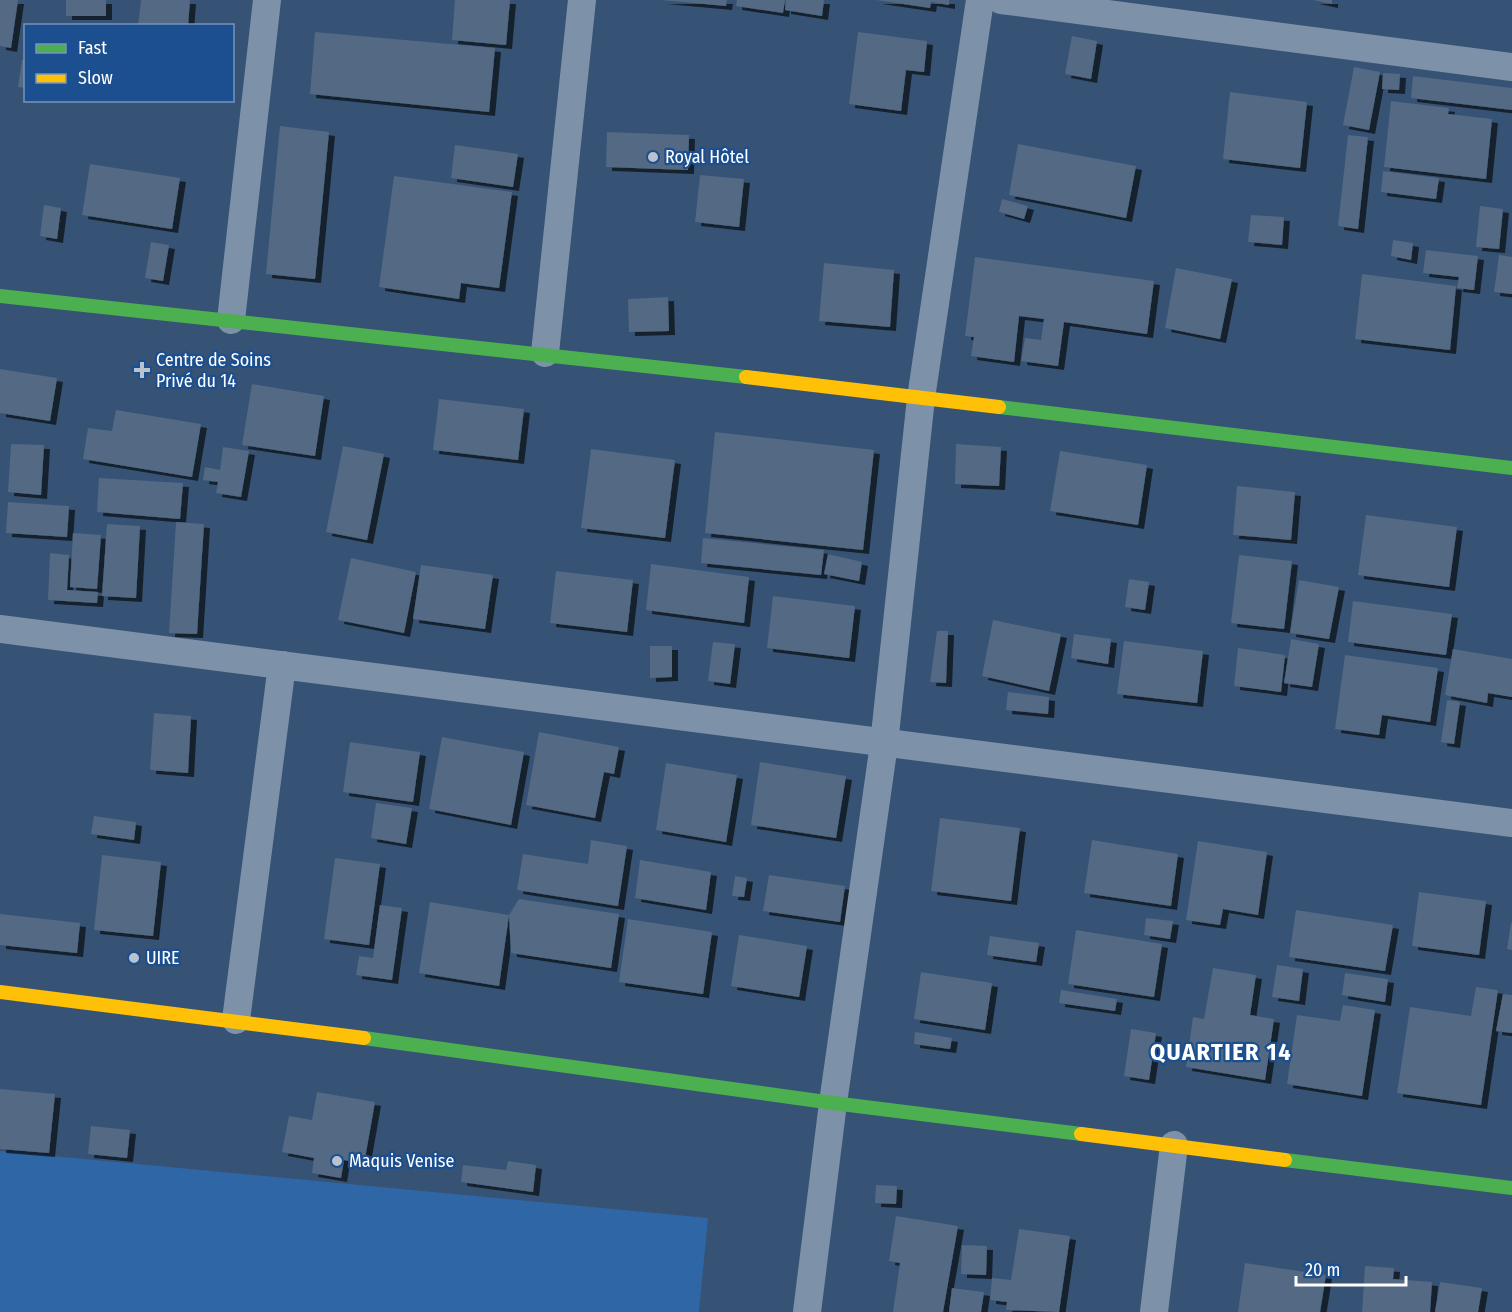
<svg xmlns="http://www.w3.org/2000/svg" width="1512" height="1312" font-family="'Fira Sans Condensed',sans-serif">
	<style>
		.green { fill: #2f66a5 }
		.building { fill: #526984; filter: url(#shadow) }
		.lines { fill: none; stroke-linecap: round; stroke-linejoin: round }
		.street { stroke: #7d92a8; stroke-width: 28 }
		.fast { stroke: #4caf50; stroke-width: 14 }
		.slow { stroke: #ffc107; stroke-width: 14 }
		.poi-dot { fill: #b9c2ce; stroke: #1b4f8f; stroke-width: 2 }
		.labels { text-anchor: middle; dominant-baseline: central; stroke-width: 4.5; stroke-linejoin: round; paint-order: stroke }
		.poi-label { font-size: 18px; fill: #fff; stroke: #1b4f8f; text-anchor: start }
		.district-label { font-size: 24px; font-weight: bold; letter-spacing: 1.5px; fill: #fff; stroke: #1b4f8f }
	</style>
	<defs>
		<filter id="shadow"><feDropShadow dx="6" dy="4" stdDeviation="0" flood-color="#0009"/></filter>
	</defs>
	<rect width="100%" height="100%" fill="#365274"/>
	<path class="green" d="M0,1151L708,1218L699,1312H0Z"/>
	<g class="building">
		<path d="M0,0H18L11,48L0,46Z"/>
		<rect x="66" y="0" width="40" height="16"/>
		<path d="M141,0H190L188,26H138Z"/>
		<path d="M455,0H510L506,45L452,40Z"/>
		<path d="M661,0H727L726,6Z"/>
		<path d="M737,0H785L783,13L736,6Z"/>
		<path d="M786,0H824L822,16L785,10Z"/>
		<path d="M876,0H949V5L931,2L930,8Z"/>
		<path d="M1313,0H1332V4Z"/>
		<path d="M315,32L495,48L489,112L310,94Z"/>
		<path d="M858,32L927,41L924,72L906,70L901,111L849,104Z"/>
		<path d="M1072,36L1097,41L1091,79L1065,74Z"/>
		<path d="M22,60H26V88L18,87Z"/>
		<path d="M1354,67L1380,72L1369,130L1343,125Z"/>
		<path d="M1383,73L1400,74L1399,90L1382,89Z"/>
		<path d="M1413,76L1512,88V110L1411,98Z"/>
		<path d="M1230,92L1307,102L1300,168L1223,159Z"/>
		<path d="M1391,101L1449,108L1448,114L1492,119L1486,179L1384,167Z"/>
		<path d="M280,126L329,132L315,279L266,274Z"/>
		<path d="M607,132L689,135L688,170L606,167Z"/>
		<path d="M1348,135L1368,137L1358,229L1338,226Z"/>
		<path d="M1018,144L1136,166L1126,218L1009,195Z"/>
		<path d="M455,145L518,154L513,187L451,178Z"/>
		<path d="M90,164L180,178L172,229L82,215Z"/>
		<path d="M1383,171L1439,178L1436,199L1381,192Z"/>
		<path d="M700,175L744,179L739,227L695,222Z"/>
		<path d="M394,176L512,192L499,288L461,283L459,299L379,287Z"/>
		<path d="M1002,199L1028,206L1024,219L999,212Z"/>
		<path d="M44,205L61,208L57,239L40,236Z"/>
		<path d="M1480,206L1503,209L1499,249L1476,247Z"/>
		<path d="M1251,215L1284,217L1282,245L1248,242Z"/>
		<path d="M1393,240L1413,243L1411,260L1391,256Z"/>
		<path d="M151,242L169,245L163,281L145,278Z"/>
		<path d="M1426,250L1478,256L1474,290L1457,288L1459,277L1423,273Z"/>
		<path d="M1499,255L1512,257V294L1494,292Z"/>
		<path d="M975,257L1154,281L1147,334L1064,322L1058,366L1021,361L1025,338L1041,340L1044,319L1019,316L1014,362L971,356L974,337L965,336Z"/>
		<path d="M824,263L894,270L890,327L819,321Z"/>
		<path d="M1176,268L1232,279L1220,339L1165,328Z"/>
		<path d="M1362,274L1456,286L1450,350L1355,339Z"/>
		<path d="M668,297L669,331L629,332L628,299Z"/>
		<path d="M0,369L57,378L50,421L0,413Z"/>
		<path d="M252,384L324,396L315,456L242,445Z"/>
		<path d="M439,399L524,409L518,460L433,450Z"/>
		<path d="M116,410L201,424L192,477L83,459L88,428L112,431Z"/>
		<path d="M715,432L874,450L863,550L705,533Z"/>
		<path d="M11,444L44,445L41,495L8,492Z"/>
		<path d="M956,444L1001,447L999,486L955,484Z"/>
		<path d="M343,446L384,454L367,540L326,532Z"/>
		<path d="M223,447L249,451L241,497L216,493L218,482L203,480L205,467L220,470Z"/>
		<path d="M591,449L675,460L665,538L581,528Z"/>
		<path d="M1060,451L1147,465L1138,525L1050,511Z"/>
		<path d="M99,478L183,483L180,519L97,512Z"/>
		<path d="M1237,486L1295,492L1291,540L1233,535Z"/>
		<path d="M8,502L69,506L67,537L6,533Z"/>
		<path d="M1366,515L1457,527L1449,587L1358,575Z"/>
		<path d="M176,522L204,524L197,634L169,633Z"/>
		<path d="M107,524L140,526L136,598L102,596Z"/>
		<path d="M73,533L101,535L97,589L70,587Z"/>
		<path d="M703,538L824,550L821,575L701,563Z"/>
		<path d="M50,553L69,555L67,590L98,592L97,603L48,600Z"/>
		<path d="M828,554L862,562L859,581L824,574Z"/>
		<path d="M1239,555L1292,561L1284,629L1231,623Z"/>
		<path d="M351,558L416,572L404,633L338,620Z"/>
		<path d="M651,564L749,577L744,623L646,610Z"/>
		<path d="M421,565L493,575L485,629L413,619Z"/>
		<path d="M556,571L633,580L627,632L550,623Z"/>
		<path d="M1129,579L1149,582L1145,610L1125,607Z"/>
		<path d="M1299,580L1339,587L1329,639L1290,633Z"/>
		<path d="M773,596L855,606L849,658L767,648Z"/>
		<path d="M1353,601L1452,614L1446,655L1348,642Z"/>
		<path d="M993,620L1061,634L1049,691L982,676Z"/>
		<path d="M937,631H948L946,683L930,682Z"/>
		<path d="M1074,634L1111,639L1108,664L1071,658Z"/>
		<path d="M1291,639L1319,644L1312,687L1284,683Z"/>
		<path d="M1124,641L1203,651L1197,703L1117,694Z"/>
		<path d="M713,642L735,644L730,684L708,681Z"/>
		<path d="M650,646H672V677L650,678Z"/>
		<path d="M1238,648L1285,655L1281,692L1234,686Z"/>
		<path d="M1453,649L1512,659V697L1488,693L1487,703L1445,695Z"/>
		<path d="M1345,655L1438,668L1430,722L1382,715L1379,735L1335,729Z"/>
		<path d="M1008,692L1049,697L1048,714L1006,710Z"/>
		<path d="M1447,700L1460,702L1454,744L1441,742Z"/>
		<path d="M154,713L191,716L188,773L150,770Z"/>
		<path d="M539,732L619,747L614,774L604,772L595,818L526,805Z"/>
		<path d="M442,737L524,752L511,825L429,809Z"/>
		<path d="M350,742L420,752L413,802L343,792Z"/>
		<path d="M760,762L846,776L836,838L751,825Z"/>
		<path d="M666,763L737,775L726,842L656,830Z"/>
		<path d="M376,803L412,808L406,844L371,838Z"/>
		<path d="M94,816L136,822L134,840L91,834Z"/>
		<path d="M940,818L1020,828L1011,901L931,891Z"/>
		<path d="M591,840L627,846L618,906L517,890L523,854L588,864Z"/>
		<path d="M1092,840L1178,854L1171,906L1084,893Z"/>
		<path d="M1198,841L1267,852L1258,915L1223,909L1220,925L1186,920Z"/>
		<path d="M102,855L161,862L153,936L94,930Z"/>
		<path d="M335,858L380,864L369,945L324,939Z"/>
		<path d="M640,860L711,872L706,910L635,898Z"/>
		<path d="M769,875L845,886L840,922L763,911Z"/>
		<path d="M735,876L747,878L744,897L732,896Z"/>
		<path d="M1419,892L1486,901L1479,955L1412,946Z"/>
		<path d="M519,899L619,914L611,968L511,953L509,915L499,986L419,973L430,902L509,915Z"/>
		<path d="M380,905L402,908L392,980L356,975L359,956L373,958Z"/>
		<path d="M1296,910L1393,925L1385,971L1289,957Z"/>
		<path d="M0,914L80,923L77,953L0,945Z"/>
		<path d="M1146,918L1173,921L1170,939L1144,935Z"/>
		<path d="M628,919L712,932L703,994L619,982Z"/>
		<path d="M1511,923H1512V950L1507,949Z"/>
		<path d="M1076,930L1162,944L1154,997L1068,984Z"/>
		<path d="M739,935L807,946L799,997L731,986Z"/>
		<path d="M990,936L1039,943L1036,962L987,955Z"/>
		<path d="M1277,965L1303,969L1299,1001L1272,997Z"/>
		<path d="M1213,968L1256,975L1250,1015L1274,1019L1265,1080L1186,1067L1193,1017L1204,1019Z"/>
		<path d="M921,972L992,983L985,1030L914,1019Z"/>
		<path d="M1345,973L1388,979L1385,1002L1342,995Z"/>
		<path d="M1476,987L1498,990L1481,1105L1397,1093L1410,1007L1471,1016Z"/>
		<path d="M1061,990L1117,999L1115,1011L1059,1003Z"/>
		<path d="M1503,994L1512,995V1033L1496,1031Z"/>
		<path d="M1343,1005L1375,1010L1362,1096L1287,1084L1297,1015L1340,1021Z"/>
		<path d="M1131,1029L1156,1033L1149,1080L1124,1076Z"/>
		<path d="M915,1032L952,1038L950,1049L914,1044Z"/>
		<path d="M0,1089L55,1094L49,1153L0,1149Z"/>
		<path d="M317,1092L375,1102L364,1164L344,1160L341,1178L312,1173L314,1158L282,1152L289,1116L312,1120Z"/>
		<path d="M91,1126L130,1130L127,1158L88,1154Z"/>
		<path d="M508,1161L536,1165L533,1192L461,1182L463,1165L506,1170Z"/>
		<path d="M876,1185L897,1186L896,1204L875,1203Z"/>
		<path d="M896,1216L958,1226L943,1312H893L900,1263L889,1261Z"/>
		<path d="M1019,1229L1070,1236L1059,1312L1006,1310L1007,1302L990,1300L992,1278L1011,1280Z"/>
		<path d="M962,1245L987,1246L986,1275L961,1274Z"/>
		<path d="M1245,1263L1326,1275L1320,1312H1238Z"/>
		<path d="M1365,1266L1394,1268L1393,1279L1432,1282L1430,1312H1362Z"/>
		<path d="M1440,1282L1482,1288L1478,1312H1435Z"/>
		<path d="M952,1288L984,1292L981,1312H949Z"/>
	</g>
	<g class="lines">
		<g class="street">
			<path d="M1001,0L1512,67"/>
			<path d="M231,320L267,0"/>
			<path d="M545,353L582,0"/>
			<path d="M0,629L1512,823"/>
			<path d="M236,1020L282,665"/>
			<path d="M807,1312L833,1103L884,744L921,398L980,0"/>
			<path d="M1154,1312L1174,1145"/>
		</g>
		<g class="fast">
			<path d="M0,296L746,377"/>
			<path d="M999,407L1512,468"/>
			<path d="M364,1038L833,1103L1081,1134"/>
			<path d="M1285,1160L1512,1188"/>
		</g>
		<g class="slow">
			<path d="M746,377L999,407"/>
			<path d="M0,992L364,1038"/>
			<path d="M1081,1134L1285,1160"/>
		</g>
	</g>
	<g class="poi-dot">
		<circle cx="653" cy="157" r="6"/>
		<path d="M139 361h6v6h6v6h-6v6h-6v-6h-6v-6h6z"/>
		<circle cx="134" cy="958" r="6"/>
		<circle cx="337" cy="1161" r="6"/>
	</g>
	<g class="labels">
		<g class="poi-label">
			<text x="665" y="157">Royal Hôtel</text>
			<text x="156" y="360">Centre de Soins<tspan x="156" dy="21">Privé du 14</tspan></text>
			<text x="146" y="958">UIRE</text>
			<text x="349" y="1161">Maquis Venise</text>
		</g>
		<g class="district-label">
			<text x="1221" y="1052">QUARTIER 14</text>
		</g>
	</g>
	<rect x="24" y="24" width="210" height="78" fill="#1b4f8f" stroke="#7695bc" stroke-width="1.5"/>
	<rect x="36" y="44" width="30" height="9" fill="#4caf50" stroke="#7695bc" stroke-width="1.5"/>
	<text x="78" y="54" font-size="18" fill="#ffffff">Fast</text>
	<rect x="36" y="74" width="30" height="9" fill="#ffc107" stroke="#7695bc" stroke-width="1.5"/>
	<text x="78" y="84" font-size="18" fill="#ffffff">Slow</text>
	<path d="M1296 1276v9h110v-9" fill="none" stroke="#ffffff" stroke-width="3"/>
	<text x="1305" y="1276" font-size="18" fill="#ffffff" stroke="#1b4f8f" stroke-width="4.5" paint-order="stroke">20 m</text>
</svg>
